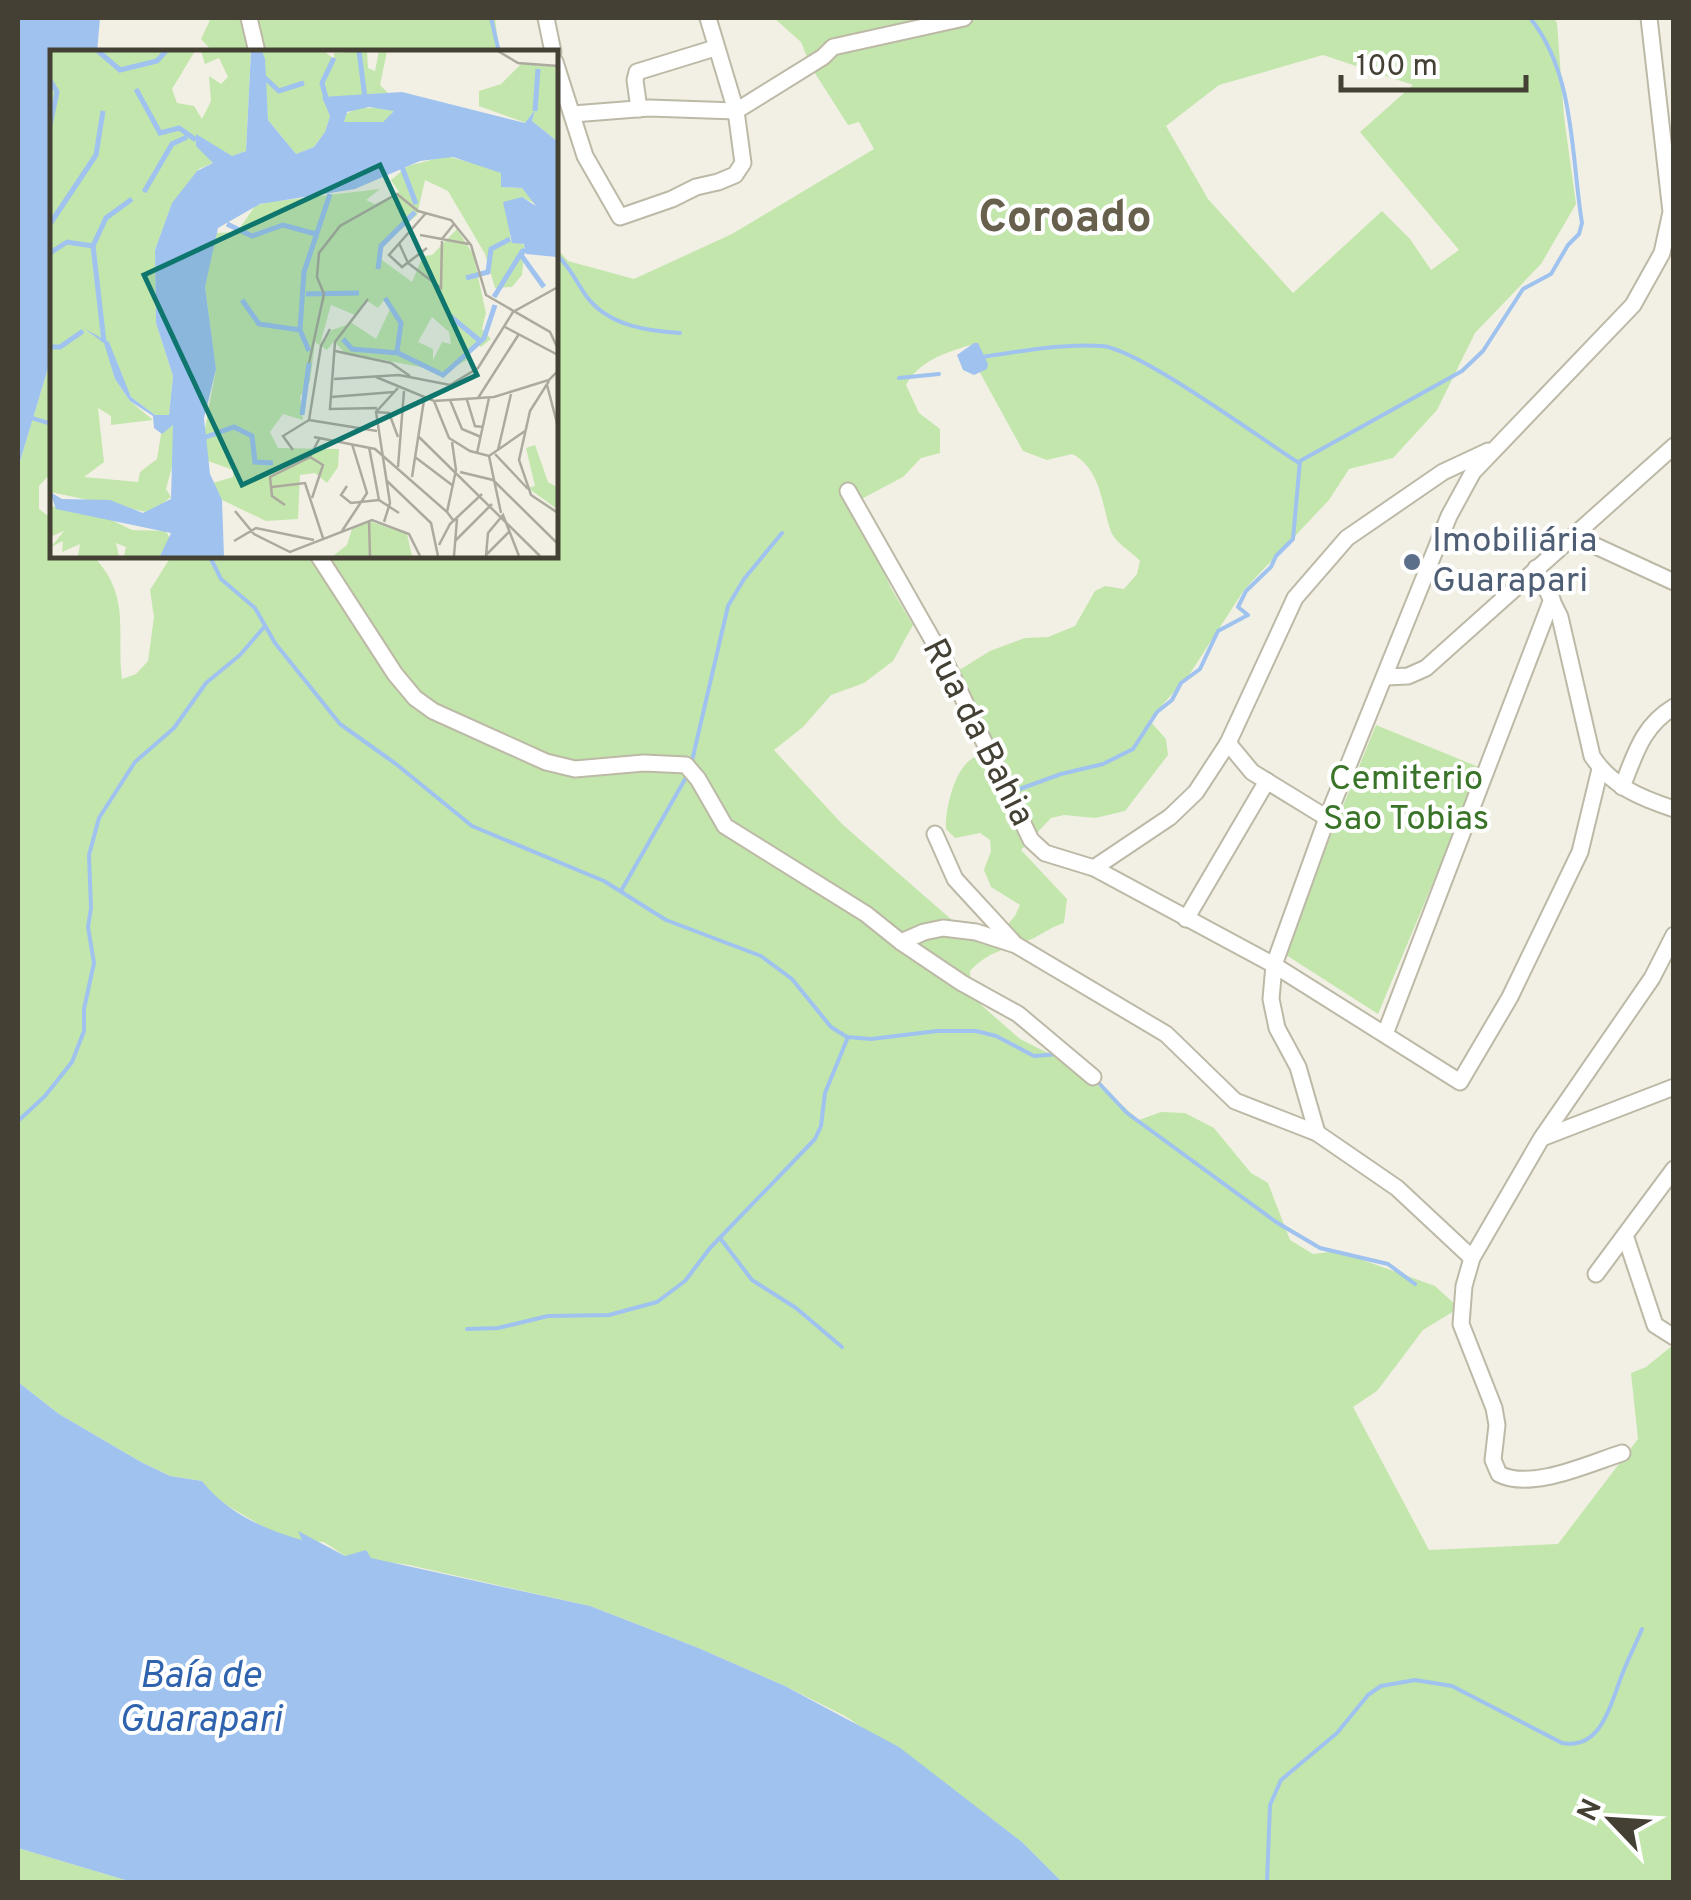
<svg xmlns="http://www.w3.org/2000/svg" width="1691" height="1900" font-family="Overpass,sans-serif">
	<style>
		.green { fill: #c3e6ad; fill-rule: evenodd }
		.water { fill: #a0c2ef }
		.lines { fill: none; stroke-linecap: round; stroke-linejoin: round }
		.stream { stroke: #a0c2ef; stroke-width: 4 }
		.minor-casing { stroke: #bdb9a7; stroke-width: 19 }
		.minor { stroke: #fff; stroke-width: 15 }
		.service-dot { fill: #5c6f8a; stroke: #fff; stroke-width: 4 }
		.labels { text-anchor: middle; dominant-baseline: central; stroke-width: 8; stroke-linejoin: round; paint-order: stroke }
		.service-label { font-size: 35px; fill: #4e5e75; stroke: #fff; text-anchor: start }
		.street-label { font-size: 35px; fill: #444034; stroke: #fff }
		.park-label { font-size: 35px; fill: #397429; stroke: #fff }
		.water-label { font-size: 38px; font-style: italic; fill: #2f63ae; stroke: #fff }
		.district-label { font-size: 45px; font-weight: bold; fill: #67604c; stroke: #fff }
		.inset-river { fill: none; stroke: #a0c2ef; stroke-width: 5 }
		.inset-road { fill: none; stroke: #acaa9e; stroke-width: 2.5 }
		.view { fill: #0f766e; fill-opacity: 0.15; stroke: #0f766e; stroke-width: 5 }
		.inset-edge { fill: none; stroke: #444034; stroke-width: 5 }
	</style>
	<rect width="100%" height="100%" fill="#f2f0e4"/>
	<g class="green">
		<path d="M211,18H495L499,52H213L201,39Z"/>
		<path d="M774,18H1554L1557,23L1564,117L1576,204L1541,264L1475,333L1437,410L1393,458L1349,469L1329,500L1244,590L1189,675L1149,720L1166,739L1168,755L1125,811L1095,818L1064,815L1051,818L1021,850L1067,899L1064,923C1050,927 1040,936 1027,941C1004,950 988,952 970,971L971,996L1020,1039L1050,1054L1106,1091L1139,1120L1161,1112L1185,1113L1214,1128L1251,1173L1268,1183L1290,1240L1313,1254L1338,1251L1435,1286L1459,1308L1423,1330L1377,1391L1353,1407L1429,1550L1558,1544L1638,1439L1631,1373L1646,1367L1673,1345V1882H1062L1022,1842L940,1780L845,1716L785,1686L696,1647L590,1606L409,1565L345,1556L324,1542L303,1541L272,1532L216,1499L202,1481L170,1476L141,1462L59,1414L18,1382V468L52,355V472L39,486V509L52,519V555H92C132,595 116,632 122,679L136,674L148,661L154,617L150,590L172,555H555V246L568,261L634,279L732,234L874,149L859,122L848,125L811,67L801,42ZM1323,55L1413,85L1360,132L1459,250L1431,270L1410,239L1382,211L1293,293L1208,199L1166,126L1219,85ZM970,345L972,358L1023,451L1047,460L1072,454C1101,468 1102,506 1111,532C1116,543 1132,552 1140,561L1137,574L1124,589L1105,586L1095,591L1075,626L1048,637L1025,638L990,651L961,669L947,663L989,754C984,755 978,755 973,758C954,769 945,810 946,829L955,838L980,833L990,840L991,851L984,870L991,887L1020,905L1015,916L1002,931L960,927L842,824L774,750L803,727L831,695L864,683L893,661L913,625L891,588L852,504L903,477L921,458L940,453V429L919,413L906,385C919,361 945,353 970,345Z"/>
		<path d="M1376,725L1481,768L1378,1014L1283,953Z"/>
		<path d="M18,1848L132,1882H18Z"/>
	</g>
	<g class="water">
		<path d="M18,18H100L97,52H52V355L18,468Z"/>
		<path d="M974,343H978L988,364L987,369L974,375L963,370L957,355Z"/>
		<path d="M18,1382L59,1414L141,1462L170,1476L202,1481C226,1512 265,1530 302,1540L298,1531L345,1556L366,1550L371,1558L590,1606L696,1647L785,1686L899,1747L1022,1842L1062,1882H132L18,1848Z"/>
	</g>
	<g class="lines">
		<g class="stream">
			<path d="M491,18L499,52"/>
			<path d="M555,253C570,266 576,282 587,297C609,326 648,331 680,333"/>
			<path d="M980,357C1019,352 1062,343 1102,346C1139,349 1261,439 1299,463"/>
			<path d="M899,378L939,374"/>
			<path d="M28,417L52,424"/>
			<path d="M209,555L221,579L255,608L275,643L340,724L396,764L472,826L604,881L666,920L761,956L792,979L831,1027L847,1037L871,1039L937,1031H976L996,1036L1034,1056L1059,1054"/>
			<path d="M691,765L728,606L744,579L782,533"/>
			<path d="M1017,790L1061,774L1103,764L1133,749L1157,712L1172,700L1181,683L1200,669L1218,631L1248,615L1238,607L1246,591L1271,567L1276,556L1293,539L1300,461L1462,371L1483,351L1523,289L1551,274L1568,245L1579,234L1582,223C1571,155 1575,73 1530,18"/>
			<path d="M621,891L688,774"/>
			<path d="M1095,1079L1127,1113L1276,1222L1320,1248L1388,1264L1415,1284"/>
			<path d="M18,1121L45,1096L72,1062L84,1031V1009L94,963L88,927L91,908L89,855L99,818L135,762L174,728L206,683L240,655L265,626"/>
			<path d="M720,1238L752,1280L796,1308L842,1347"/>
			<path d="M467,1329L498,1328L548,1316L609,1315L657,1302L685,1281L710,1248L815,1139L821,1126L825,1093L848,1037"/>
			<path d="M1267,1882L1270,1805L1281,1780L1337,1733L1368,1695L1381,1686L1415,1680L1452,1686L1562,1743C1600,1750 1610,1707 1620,1680C1626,1663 1635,1646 1642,1629"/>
		</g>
		<g class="minor-casing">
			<g id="minor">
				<path d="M249,18L257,52"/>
				<path d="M546,18L553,52"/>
				<path d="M555,62L585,156L620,217L672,199L696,187L718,182L735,175L743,163L736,111L708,18"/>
				<path d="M639,109L635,80L637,72L715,48"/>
				<path d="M573,114L649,108L736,111L823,57L833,47L964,18"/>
				<path d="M848,491L948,667L1031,840L1045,853L1094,868L1274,965L1460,1082L1510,997L1580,852L1600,769"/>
				<path d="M1574,536L1674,582"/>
				<path d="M318,555L395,674L415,698L433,711L546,762L575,769L644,763L686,765L698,779L725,826L866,914L901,942L962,983L1018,1014L1093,1077"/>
				<path d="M1536,568L1560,617L1592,756C1611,786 1641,798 1674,809"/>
				<path d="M1386,677L1408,676L1426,668L1674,446"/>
				<path d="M1228,743L1252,772L1327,818"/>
				<path d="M1622,787C1635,755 1642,726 1674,707"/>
				<path d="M935,834L955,879L1013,942"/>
				<path d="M1094,868L1170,817L1196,792L1228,743L1295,598L1347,538L1443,472L1488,451"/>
				<path d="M1186,919L1267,781"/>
				<path d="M901,942L924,932L943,928L976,932L1016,945L1166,1034L1235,1101L1317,1133L1397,1188L1472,1258"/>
				<path d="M1385,1034L1552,599"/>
				<path d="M1317,1133L1298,1067L1277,1028L1271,999L1274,965L1327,818L1449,516L1473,472L1633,305L1662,253L1671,212L1649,18"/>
				<path d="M1542,1138L1674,1087"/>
				<path d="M1625,1235L1655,1325L1674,1337"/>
				<path d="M1596,1274L1674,1169"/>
				<path d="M1622,1453C1590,1463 1531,1491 1499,1474L1493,1460L1497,1425L1494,1408L1461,1324L1464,1286L1472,1258L1541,1139L1652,978L1674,935"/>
			</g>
		</g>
		<use href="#minor" class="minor"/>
	</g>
	<circle class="service-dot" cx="1412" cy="562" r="10"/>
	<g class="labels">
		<g class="service-label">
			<text x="1432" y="542">Imobiliária<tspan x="1432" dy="40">Guarapari</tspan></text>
		</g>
		<g class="street-label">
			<text transform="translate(977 733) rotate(63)">Rua da Bahia</text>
		</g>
		<g class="park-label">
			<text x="1406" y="780">Cemiterio<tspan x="1406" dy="40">Sao Tobias</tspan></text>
		</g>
		<g class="water-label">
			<text x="200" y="1677">Baía de<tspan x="200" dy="44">Guarapari</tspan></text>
		</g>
		<g class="district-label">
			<text x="1065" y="219">Coroado</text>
		</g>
	</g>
	<g transform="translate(50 50)">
		<rect width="508" height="508" fill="#f2f0e4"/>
		<path d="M0,1H145L122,39L127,53L144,56L152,69L161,51L159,26L171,34L178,27L169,8L155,14L151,1H201L196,101L182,106L145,90L163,113L149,119L122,154L105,200L106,273L123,326L119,365H105L81,347L56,292L33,279L55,293L65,329L80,351L103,370L61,375V366L48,358L54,412L34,427L88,432L90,422L107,409L111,384L123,375L126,402L116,439L121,447L101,463L0,442ZM212,1H274L284,9V3L317,1L318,18L325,21L329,1H337L330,35L338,43L274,50L280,66L275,82L264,97L246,104L218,70ZM471,14L507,17V91L482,71L485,60L476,73L429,56V41L451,34ZM308,58H339L344,61L333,73L294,72V65ZM396,106L442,118L452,123V137L472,138L486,154L471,147L456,155L461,191L475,195L472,225L462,237L445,238L435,204L398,141L375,130L367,165L331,198L332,210L362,232L373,206L382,205L407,179L423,204L436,263L432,279L441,289L431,297L425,293L417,310L395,322L294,302L284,291L277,300L265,292L260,331L250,347L253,370L233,364L220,382L228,398L289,399L288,417L277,433L265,423L250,425L248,469L216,471L172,450L163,433L183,427V420L158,411L154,384L166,319L155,237L164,183L187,182L205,156L219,152L330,139L316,150L325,154L349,142L341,130L358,116ZM316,250L328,258L334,250L342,255L326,289L302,273L282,280L270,294L281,255L305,265ZM382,267L399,282L401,294L392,292L383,310V299L368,292ZM485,395L498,432L507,437V459L478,438L485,436L476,398ZM0,456L49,464L82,480L116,481L121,491L110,506H74L76,497L66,493L69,506H28L30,494L12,502L13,491L1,497L14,481L0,487ZM319,471L357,484L362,506H283L297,495L302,479Z" fill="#c3e6ad" fill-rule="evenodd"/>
		<path d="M201,1H212L215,9L218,70L246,104L264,97L275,82L280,66L272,47L352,42L475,73L485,60L482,71L507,91V207L476,204L474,194L462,193L453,152L472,147L486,156L472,138L451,137V123L403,107L370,111L305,139L210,154L168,178L155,237L166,319L154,368L160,424L172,450L174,506H110L121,483L6,459L0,442L12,449L60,450L93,463L121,449L123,375L112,384L104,378L103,366L80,351L65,329L54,293L33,278L59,292L81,347L105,365H119L123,326L106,273L105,200L122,153L147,121L163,113L146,96V84L182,106L196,101ZM319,57L344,61L333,72H294L297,62Z" fill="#a0c2ef" fill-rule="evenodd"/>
		<path class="inset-river" d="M48,1L70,20L107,11L116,1M309,1L315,48M214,27L229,41L254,33M0,30L7,42L0,75M86,39L110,83L129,78L146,90M276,48L272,33L284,8M485,61L488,19M352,117L366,154M94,142L122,94L137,87M0,174L46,105L53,61M177,174L202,186L233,175L266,184M475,199L471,205L494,237M0,203L17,192L43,196M328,219L331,196L365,162M416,228L438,222L441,199L460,189M256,244L309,243M444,247L473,200M335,248L351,273L347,302M192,250L209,274L250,280M400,266L429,290M293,289L302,299L348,303L393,325L434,288L445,255M54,292L43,196L56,168L82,149M0,297H10L33,281M259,301L250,280L254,222L280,144M252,365L259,313M153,388L184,377L202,386L205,412L223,413"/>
		<path class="inset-road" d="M448,1L468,13L508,16M376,163L339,205L352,217L377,198M370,185L419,194M349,193L358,213L391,238L392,189L404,174M318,249L285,292L280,359L327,358M455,277L508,305M285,301L341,313L360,326M259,313L274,244L267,227L269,203L290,176L347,144L368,161L401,170L421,195L436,245L500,282L508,299M326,327L384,351L444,347L499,330L508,321M284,329L349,325L400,335L428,318L463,262L508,237M499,331L480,361L469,410L481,445L508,463M497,335L508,377M281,347L344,342M428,348L469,284M400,350L412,379L431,387M417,350L425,376L433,377M384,351L399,388L420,401L439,406L475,381M326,362L339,363L348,387M259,370L271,296L280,279M259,370L327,381M264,387L325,399L397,462M369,387L490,506M402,392L406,420L397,462L403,470M319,397L329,450L349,463M243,400L233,386L259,370M448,400L461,344M427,403L439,348M445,404L478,439M439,406L451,463M260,407L273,415L262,448M365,407L402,435M348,417L354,341M410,422L443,430L508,494M362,427L374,350M337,431L381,473L388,506M297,436L291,445L301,453L329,450M222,437L255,433L273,488M235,455L222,446L220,427L260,407L269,389M185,461L204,484L240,502L322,470L359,484L370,506M319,470L320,506M334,472L340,453L326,362L348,338M292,481L317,443L302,394M184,491L206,478L264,490M405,491L442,454M389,495L400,474L432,444M436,505L460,481M404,506L407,469M436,506L438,483L453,465L469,506"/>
		<path class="view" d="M330,115L427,325L192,435L94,225Z"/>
		<rect width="508" height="508" class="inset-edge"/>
	</g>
	<rect width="1691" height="1900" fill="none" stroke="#444034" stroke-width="40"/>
	<g transform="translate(1611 1820) rotate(295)" stroke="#ffffff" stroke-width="8" paint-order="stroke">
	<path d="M0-8L18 38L0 25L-18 38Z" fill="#444034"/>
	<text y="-15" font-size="28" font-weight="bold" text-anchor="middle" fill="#444034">N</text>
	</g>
	<path d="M1341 75v15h185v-15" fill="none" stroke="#444034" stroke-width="5"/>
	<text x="1356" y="75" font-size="30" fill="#444034" stroke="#ffffff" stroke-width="8" paint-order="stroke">100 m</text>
</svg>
